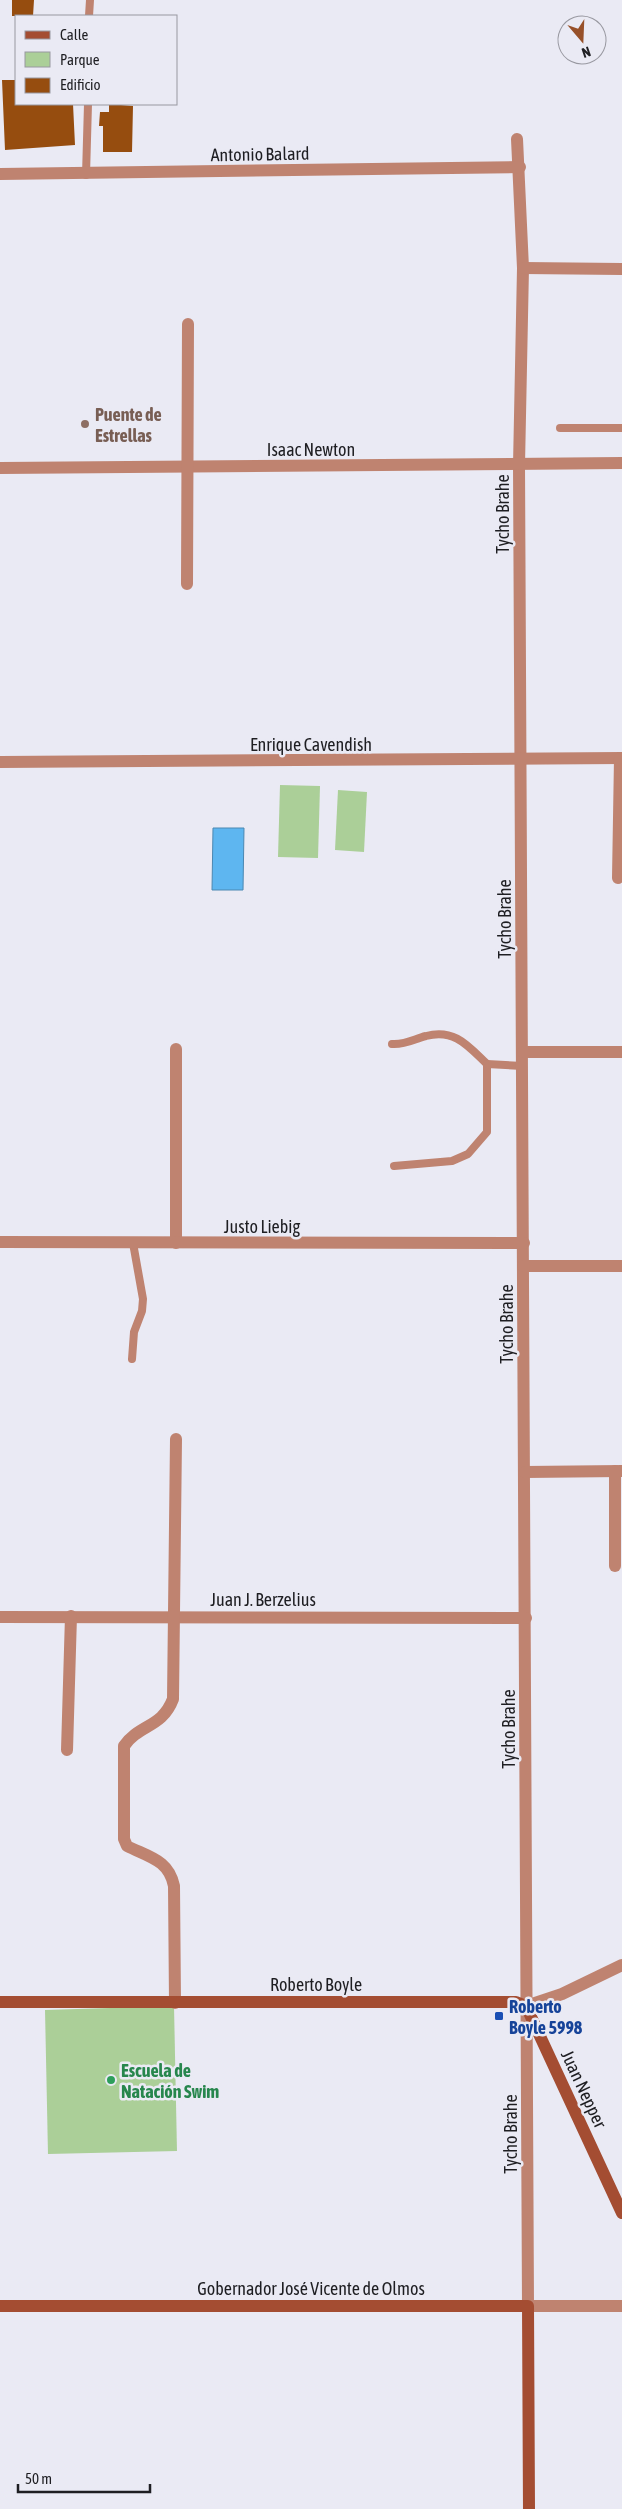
<svg xmlns="http://www.w3.org/2000/svg" width="622" height="2509" font-family="'Asap Condensed',sans-serif">
	<style>
		.green { fill: #abcf98 }
		.water { fill: #5eb6f0; stroke: #4b88b2 }
		.building { fill: #964d0f }
		.lines { fill: none; stroke-linecap: round; stroke-linejoin: round }
		.service { stroke: #bf8370; stroke-width: 8 }
		.minor { stroke: #bf8370; stroke-width: 12 }
		.secondary { stroke: #a44d32; stroke-width: 12 }
		.education-dot { fill: #8d6e63; stroke: #eaeaf4; stroke-width: 2 }
		.transit-dot { fill: #1a4fb4; stroke: #eaeaf4; stroke-width: 2 }
		.leisure-dot { fill: #2e9e5b; stroke: #eaeaf4; stroke-width: 2 }
		.labels { text-anchor: middle; dominant-baseline: central; stroke-width: 5; stroke-linejoin: round; paint-order: stroke }
		.street-label { font-size: 18px; fill: #1e1e22; stroke: #eaeaf4 }
		.education-label { font-size: 18px; font-weight: bold; fill: #785e54; stroke: #eaeaf4; text-anchor: start }
		.transit-label { font-size: 18px; font-weight: bold; fill: #164399; stroke: #eaeaf4; text-anchor: start }
		.leisure-label { font-size: 18px; font-weight: bold; fill: #27864d; stroke: #eaeaf4; text-anchor: start }
	</style>
	<rect width="100%" height="100%" fill="#eaeaf4"/>
	<g class="green">
		<path d="M280,785L320,786L318,858L278,857Z"/>
		<path d="M338,790L367,792L364,852L335,850Z"/>
		<path d="M174,2006L177,2151L48,2154L45,2010Z"/>
	</g>
	<path class="water" d="M213,828H244L243,890H212Z"/>
	<g class="building">
		<path d="M12,0H34L33,16H12Z"/>
		<path d="M2,80H16V104H73L75,145L5,150Z"/>
		<path d="M109,104L133,106L132,152H103V126H99L100,112H109Z"/>
	</g>
	<g class="lines">
		<g class="service">
			<path d="M89,16L90,0"/>
			<path d="M86,175L88,104"/>
			<path d="M560,428H622"/>
			<path d="M392,1044C406,1045 414,1039 426,1036C455,1028 469,1047 487,1064V1132L468,1154L452,1161L394,1166"/>
			<path d="M487,1064L523,1066"/>
			<path d="M132,1359L134,1332L142,1311L143,1299L133,1243"/>
		</g>
		<g class="minor">
			<path d="M517,139L523,268L519,465L528,2306H622"/>
			<path d="M0,174L520,167"/>
			<path d="M523,268L622,269"/>
			<path d="M0,468L622,463"/>
			<path d="M187,584L188,324"/>
			<path d="M0,762L622,758"/>
			<path d="M618,878L620,758"/>
			<path d="M176,1049V1243"/>
			<path d="M523,1052H622"/>
			<path d="M0,1242L524,1243"/>
			<path d="M523,1266H622"/>
			<path d="M525,1472L622,1471"/>
			<path d="M615,1566V1471"/>
			<path d="M0,1617L526,1618"/>
			<path d="M67,1750L71,1616"/>
			<path d="M175,2003L174,1886C169,1860 149,1857 127,1846L124,1839V1746C139,1724 162,1728 173,1699L176,1439"/>
			<path d="M526,2006L562,1994L622,1965"/>
		</g>
		<g class="secondary">
			<path d="M0,2002H516L526,2006L622,2213"/>
			<path d="M0,2306H528L529,2509"/>
		</g>
	</g>
	<circle class="education-dot" cx="85" cy="424" r="5"/>
	<rect class="transit-dot" x="494" y="2011" width="10" height="10" rx="2.5"/>
	<circle class="leisure-dot" cx="111" cy="2080" r="5"/>
	<g class="labels">
		<g class="street-label">
			<text transform="translate(260 154) rotate(-1)">Antonio Balard</text>
			<text x="311" y="449">Isaac Newton</text>
			<text transform="translate(502 514) rotate(-90)">Tycho Brahe</text>
			<text x="311" y="744">Enrique Cavendish</text>
			<text transform="translate(504 919) rotate(-90)">Tycho Brahe</text>
			<text x="262" y="1226">Justo Liebig</text>
			<text transform="translate(506 1324) rotate(-90)">Tycho Brahe</text>
			<text x="263" y="1599">Juan J. Berzelius</text>
			<text transform="translate(508 1729) rotate(-90)">Tycho Brahe</text>
			<text x="316" y="1984">Roberto Boyle</text>
			<text transform="translate(584 2089) rotate(65)">Juan Nepper</text>
			<text transform="translate(510 2134) rotate(-90)">Tycho Brahe</text>
			<text x="311" y="2288">Gobernador José Vicente de Olmos</text>
		</g>
		<g class="education-label">
			<text x="95" y="414">Puente de<tspan x="95" dy="21">Estrellas</tspan></text>
		</g>
		<g class="transit-label">
			<text x="509" y="2006">Roberto<tspan x="509" dy="21">Boyle 5998</tspan></text>
		</g>
		<g class="leisure-label">
			<text x="121" y="2070">Escuela de<tspan x="121" dy="21">Natación Swim</tspan></text>
		</g>
	</g>
	<rect x="15" y="15" width="162" height="90" fill="#eaeaf4" stroke="#9898a0"/>
	<rect x="25" y="31" width="25" height="8" fill="#a44d32" stroke="#9898a0"/>
	<text x="60" y="40" font-size="15" fill="#1e1e22">Calle</text>
	<rect x="25" y="52" width="25" height="15" fill="#abcf98" stroke="#9898a0"/>
	<text x="60" y="65" font-size="15" fill="#1e1e22">Parque</text>
	<rect x="25" y="78" width="25" height="15" fill="#964d0f" stroke="#9898a0"/>
	<text x="60" y="90" font-size="15" fill="#1e1e22">Edificio</text>
	<g transform="translate(582 40) rotate(161)"><circle r="24" fill="#eaeaf4" stroke="#9898a0"/>
	<path d="M0-4L9 19L0 12L-9 19Z" fill="#975029"/>
	<text y="-8" font-size="14" font-weight="bold" text-anchor="middle" fill="#1e1e22">N</text>
	</g>
	<path d="M18 2484v8h132v-8" fill="none" stroke="#1e1e22" stroke-width="2.5"/>
	<text x="25" y="2484" font-size="15" fill="#1e1e22" stroke="#eaeaf4" stroke-width="4" paint-order="stroke">50 m</text>
</svg>
